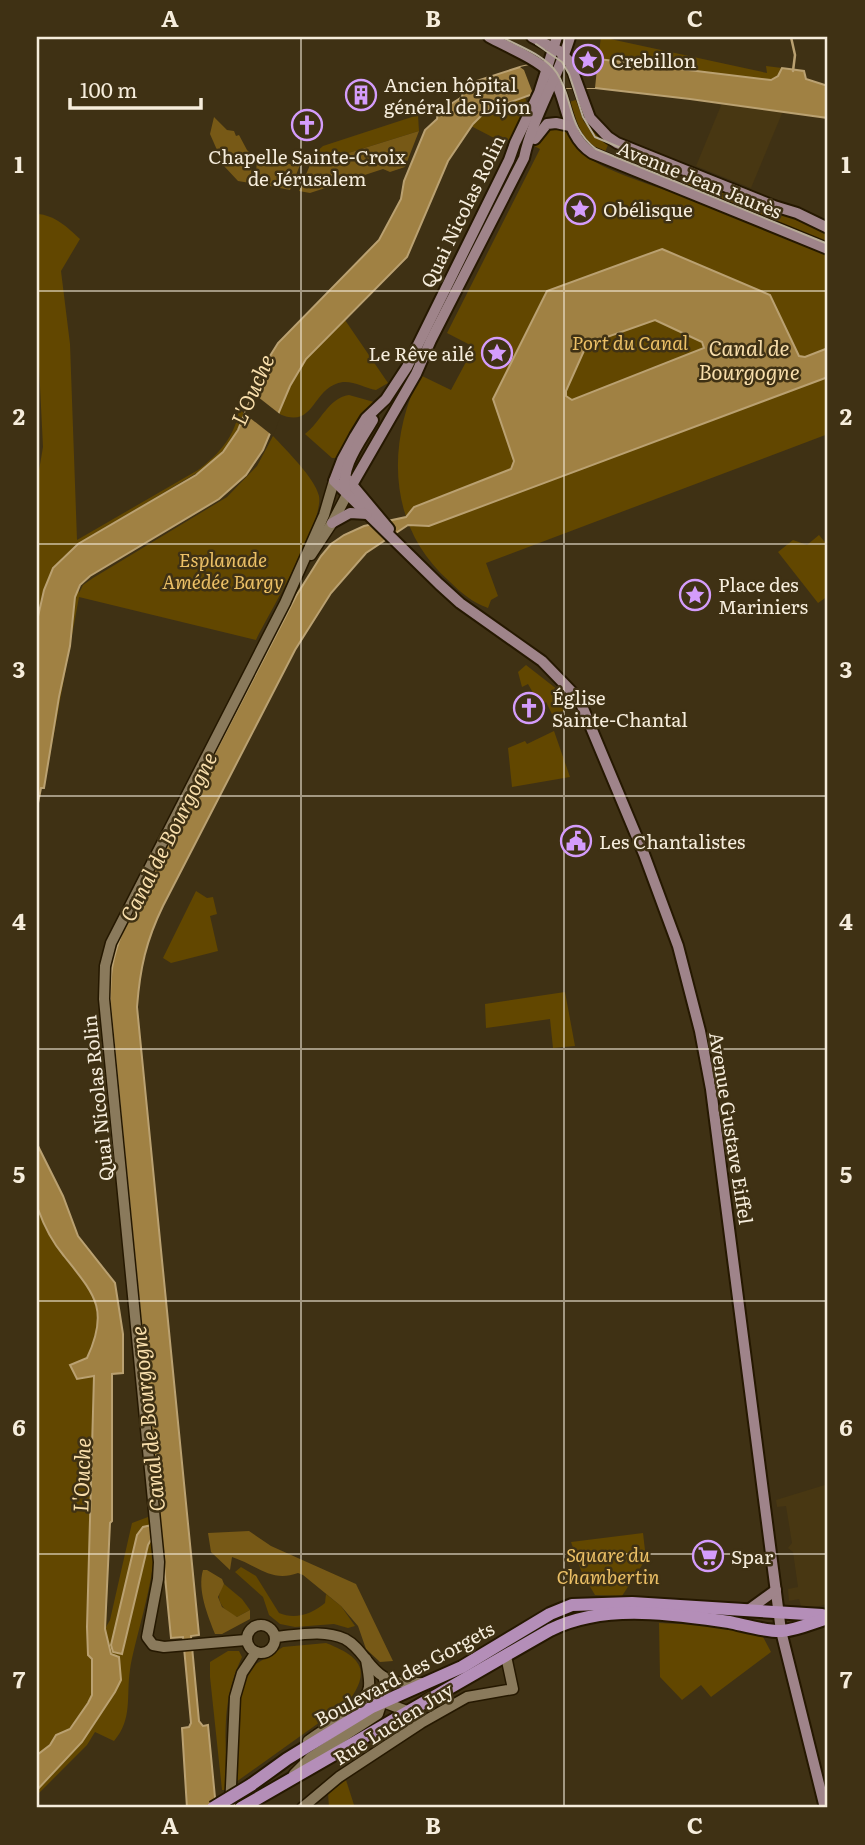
<svg xmlns="http://www.w3.org/2000/svg" width="865" height="1845" font-family="Literata,serif">
	<style>
		.built { fill: #483712 }
		.green { fill: #624700 }
		.forest { fill: #775916 }
		.water { fill: #a08143; stroke: #baa171; stroke-width: 2; fill-rule: evenodd }
		.pier { fill: #3f3114 }
		.lines { fill: none; stroke-linecap: round; stroke-linejoin: round }
		.stream { stroke: #baa171; stroke-width: 2.5 }
		.tertiary-casing { stroke: #251800; stroke-width: 13 }
		.secondary-casing { stroke: #251800; stroke-width: 14 }
		.primary-casing { stroke: #251800; stroke-width: 16 }
		.tertiary { stroke: #8a7a5c; stroke-width: 10 }
		.secondary { stroke: #9f848a; stroke-width: 10 }
		.primary { stroke: #b48eb8; stroke-width: 12 }
		.tram { stroke: #b7ac97; stroke-width: 2 }
		.primary-bridge-casing { stroke: #251800; stroke-width: 16; stroke-linecap: butt }
		.primary-bridge { stroke: #b48eb8; stroke-width: 12 }
		.grid { fill: none; stroke: #f6eddc; stroke-width: 2; stroke-opacity: 0.55 }
		.labels { text-anchor: middle; dominant-baseline: central; stroke-width: 5; stroke-linejoin: round; paint-order: stroke }
		.poi-label { font-size: 19px; fill: #f6eddc; stroke: #3f3114; text-anchor: start }
		.street-label { font-size: 19px; fill: #f6eddc; stroke: #3f3114 }
		.park-label { font-size: 19px; font-style: italic; fill: #ecc066; stroke: #3f3114 }
		.water-label { font-size: 21px; font-style: italic; fill: #f8deab; stroke: #3f3114 }
		.neatline { fill: none; stroke: #f6eddc; stroke-width: 2.5 }
		.grid-label { font-size: 23px; text-anchor: middle; font-weight: bold; fill: #f6eddc }
	</style>
	<rect width="100%" height="100%" fill="#3f3114"/>
	<g class="built">
		<path d="M722,103L783,111L751,188L696,166Z"/>
		<path d="M828,1484V1604L802,1610L799,1599L789,1601L788,1589L798,1587L793,1552L788,1548L792,1543L786,1506L777,1507L776,1500Z"/>
	</g>
	<g class="green">
		<path d="M601,37L767,73L766,66L782,68L778,76L771,80L598,59Z"/>
		<path d="M525,97L528,107L511,141L498,135L496,139L471,126L490,108Z"/>
		<path d="M579,99L592,129L609,142L604,155L577,133L566,103Z"/>
		<path d="M418,115L419,131L310,165L315,153L323,146Z"/>
		<path d="M553,126C575,130 573,141 585,154C600,170 655,186 677,194L687,195L828,252V434L486,563L498,596L491,600L488,608C473,603 460,592 449,581C388,527 386,445 420,375L451,390L474,347L447,333L540,149L534,146L542,134Z"/>
		<path d="M687,174L828,231V246L682,187Z"/>
		<path d="M37,214C55,215 67,227 80,239L61,271L70,344L77,540L198,470C218,455 236,436 239,409L245,414L231,442L210,465L78,544L79,593L83,585L93,578L227,497L257,466L273,436C286,450 315,478 319,496C324,522 269,613 256,640L79,597L44,788H41L37,808V482L43,447L39,366H37Z"/>
		<path d="M345,320L388,383L376,390C365,388 354,381 343,382C311,387 316,430 279,414L290,386L306,359Z"/>
		<path d="M349,395L374,402V405L338,458H332L305,434C321,422 328,398 349,395Z"/>
		<path d="M819,535L828,546V596L818,603L778,552L793,540L807,545Z"/>
		<path d="M526,665L558,690L570,708L553,716L546,702L540,705L528,684L522,687L518,672Z"/>
		<path d="M554,731L570,777L512,787L508,748L525,741L527,744Z"/>
		<path d="M196,891L207,898L213,897L217,914L210,916L218,951L171,963L163,958Z"/>
		<path d="M565,992L575,1046L553,1048L550,1019L486,1028L485,1004Z"/>
		<path d="M37,1144L63,1196L78,1236L115,1283L123,1334V1373L112,1374V1521L110,1523L106,1627L110,1620L132,1523L148,1517C169,1542 134,1638 130,1670C126,1696 133,1719 114,1741L95,1732L87,1745L37,1795Z"/>
		<path d="M643,1533L646,1559L622,1596L595,1595L582,1573L571,1542Z"/>
		<path d="M241,1567L256,1576L279,1613C295,1620 312,1614 325,1603L326,1594L341,1606L355,1626L348,1628L334,1624L295,1627L280,1624L269,1615L263,1597L235,1572Z"/>
		<path d="M224,1584L242,1599L250,1610L237,1617C222,1610 213,1599 224,1584Z"/>
		<path d="M659,1623L703,1625L762,1635L771,1652L711,1697L701,1685L682,1700L660,1677Z"/>
		<path d="M326,1643C359,1656 373,1669 348,1702L236,1782L239,1702L246,1679L256,1664L283,1647Z"/>
		<path d="M228,1651H239L242,1657C219,1706 228,1738 225,1790H222L210,1677V1662Z"/>
		<path d="M346,1780L355,1808H329L328,1793Z"/>
	</g>
	<g class="forest">
		<path d="M214,117L227,130L234,131L236,136L239,135L247,150L253,156L250,183L238,181L224,166L210,134Z"/>
		<path d="M419,131L405,167L390,172L383,169L310,193L299,191L310,165Z"/>
		<path d="M257,161L300,165L290,190L255,183Z"/>
		<path d="M249,1531L271,1546L356,1584L393,1661L380,1662L366,1649L358,1626L341,1606L303,1575L298,1573C271,1583 257,1565 232,1557L230,1570L211,1552L208,1533Z"/>
		<path d="M203,1570H207L222,1579L224,1584L218,1597L222,1607L237,1617L250,1610V1619L222,1634H215C208,1616 197,1590 203,1570Z"/>
	</g>
	<g class="water">
		<path d="M556,59H598L771,80L778,76L782,68L804,71L806,79L828,86V118L690,99L595,88H563L530,95L486,111L473,124L448,161L407,257L306,359L290,386L263,450L246,475L219,499L90,576L80,585L75,597L70,646L59,697L44,788H41L37,808V621L44,590L53,568L78,544L196,475L223,452L238,430L265,364L278,343L379,240L401,199L404,181L425,130L437,119L438,112L462,97L464,85L520,67Z"/>
		<path d="M662,249L770,295L799,356L805,357L828,348V377L429,526L408,525L366,553L331,593L295,650L163,906C146,941 140,968 137,1007L199,1635L191,1636L199,1721L203,1726L208,1725L216,1808H187L182,1728L189,1727L191,1723L183,1637L171,1638L161,1536H153L148,1545L122,1654L113,1652L111,1645L137,1535L143,1527L160,1523L110,1003C110,973 112,959 123,930L296,596L321,556L331,544L344,535L364,526L406,517L414,507L511,469L514,461L493,399L547,291ZM655,320L702,342L704,348L572,400L566,396V391L587,344Z"/>
		<path d="M37,1144L63,1196L78,1236L115,1283L123,1334V1373L112,1374V1521L110,1523L105,1629L111,1654L119,1657L121,1680L115,1692L82,1742L37,1790V1755L50,1745L56,1735L70,1729L88,1703L92,1695V1659L88,1655L87,1627L94,1376L77,1379L70,1365L87,1358C110,1309 94,1294 64,1256C53,1243 44,1226 38,1209C33,1193 37,1161 37,1144Z"/>
	</g>
	<g class="pier">
		<path d="M557,59H598L595,88H563L530,95L532,91L524,70L520,67Z"/>
		<path d="M253,393L281,415L273,436L245,414Z"/>
	</g>
	<g class="lines">
		<path class="stream" d="M791,37L795,55L793,71"/>
		<g class="tertiary-casing">
			<g id="tertiary">
				<path d="M311,555L332,523L351,487"/>
				<circle cx="261" cy="1639" r="14"/>
				<path d="M275,1637C298,1635 324,1629 345,1639C362,1648 368,1668 384,1677C394,1684 410,1683 421,1683"/>
				<path d="M246,1640L164,1647L153,1645L147,1637L158,1579L159,1562L104,999L105,966L111,943L285,603L324,515L334,481"/>
				<path d="M369,1688L383,1702L407,1711"/>
				<path d="M308,1741C323,1729 367,1706 369,1687C370,1678 367,1668 366,1659"/>
				<path d="M294,1774L310,1758L378,1714L385,1692L384,1677"/>
				<path d="M230,1808L235,1697L242,1673L256,1652"/>
				<path d="M302,1808L339,1777L421,1723L467,1697L513,1689L506,1656"/>
			</g>
		</g>
		<g class="secondary-casing">
			<g id="secondary">
				<path d="M489,37C505,46 538,59 550,73C569,98 563,134 592,153L828,249"/>
				<path d="M532,37L559,51L569,61L590,118L608,137L617,143L774,206L797,213L828,228"/>
				<path d="M557,37L539,93L515,143L509,160L407,367L386,399L366,418L355,436L342,460L334,481L439,584L460,603L542,661L573,693L582,706L644,854L678,946L700,1031L711,1089L781,1631L825,1808"/>
				<path d="M535,139L547,124L556,123L570,126"/>
				<path d="M348,480L389,529"/>
				<path d="M352,485L416,374L431,340L524,158C533,116 558,78 570,37"/>
				<path d="M346,493C339,468 361,441 373,420"/>
				<path d="M332,523L350,513L367,514"/>
				<path d="M747,1611L776,1590"/>
			</g>
		</g>
		<g class="primary-casing">
			<g id="primary">
				<path d="M251,1785L287,1759L372,1707L462,1667L550,1614L572,1605L632,1603L822,1615"/>
				<path d="M241,1808L550,1630C605,1603 671,1614 729,1622C744,1625 767,1632 782,1631C797,1630 814,1622 828,1618"/>
			</g>
		</g>
		<use href="#tertiary" class="tertiary"/>
		<use href="#secondary" class="secondary"/>
		<use href="#primary" class="primary"/>
		<g class="tram">
			<path d="M502,37C520,47 545,55 557,73C574,100 567,127 596,149L828,244"/>
			<path d="M536,44L562,62L569,74L583,117L595,137L673,170"/>
		</g>
		<g class="primary-bridge-casing">
			<path id="primary-bridge" d="M213,1808L251,1785"/>
		</g>
		<use href="#primary-bridge" class="primary-bridge"/>
	</g>
	<path class="grid" d="M301,37V1808M564,37V1808M37,291H828M37,544H828M37,796H828M37,1049H828M37,1301H828M37,1554H828"/>
	<defs>
		<g id="sight-ring" transform="scale(1.575)"><circle r="9.5" fill="#3f3114" stroke="#d49cfb" stroke-width="1.5"/><path d="M0-6L1.8-2.2L6-1.7L2.9 1.2L3.7 5.4L0 3.3L-3.7 5.4L-2.9 1.2L-6-1.7L-1.8-2.2Z" fill="#d49cfb"/></g>
		<g id="building-ring" transform="scale(1.575)"><circle r="9.5" fill="#3f3114" stroke="#d49cfb" stroke-width="1.5"/><path d="M-4-6H4V6H1V3H-1V6H-4ZM-2.5-4.3h1.7v1.8h-1.7ZM.8-4.3h1.7v1.8H.8ZM-2.5-1h1.7V.8h-1.7ZM.8-1h1.7V.8H.8Z" fill="#d49cfb"/></g>
		<g id="church-ring" transform="scale(1.575)"><circle r="9.5" fill="#3f3114" stroke="#d49cfb" stroke-width="1.5"/><path d="M-1.2-6h2.4v3.5h3.3v2.4h-3.3V6h-2.4V-.1h-3.3v-2.4h3.3Z" fill="#d49cfb"/></g>
		<g id="civic-ring" transform="scale(1.575)"><circle r="9.5" fill="#3f3114" stroke="#d49cfb" stroke-width="1.5"/><path d="M-.6-6.5H3V-4.5H.6V-3L4-1V1h2V6H-6V1h2V-1L-.6-3ZM-1.2 2.5V6h2.4V2.5Z" fill="#d49cfb"/></g>
		<g id="supermarket-ring" transform="scale(1.575)"><circle r="9.5" fill="#3f3114" stroke="#d49cfb" stroke-width="1.5"/><path d="M-6-5.5h2.5l.6 2H6L4.5 2H-2.5L-4.4-4H-6ZM-1.5 3.2a1.3 1.3 0 1 0 .1 0ZM3 3.2a1.3 1.3 0 1 0 .1 0Z" fill="#d49cfb"/></g>
	</defs>
	<g fill-rule="evenodd">
		<use href="#sight-ring" x="588" y="60"/>
		<use href="#building-ring" x="361" y="95"/>
		<use href="#church-ring" x="307" y="125"/>
		<use href="#sight-ring" x="580" y="209"/>
		<use href="#sight-ring" x="497" y="353"/>
		<use href="#sight-ring" x="695" y="595"/>
		<use href="#church-ring" x="529" y="708"/>
		<use href="#civic-ring" x="576" y="841"/>
		<use href="#supermarket-ring" x="708" y="1556"/>
	</g>
	<g class="labels">
		<g class="poi-label">
			<text x="611" y="60">Crebillon</text>
			<text x="384" y="84">Ancien hôpital<tspan x="384" dy="22">général de Dijon</tspan></text>
			<text x="307" y="156" text-anchor="middle">Chapelle Sainte-Croix<tspan x="307" dy="22">de Jérusalem</tspan></text>
			<text x="603" y="209">Obélisque</text>
			<text x="474" y="353" text-anchor="end">Le Rêve ailé</text>
			<text x="718" y="584">Place des<tspan x="718" dy="22">Mariniers</tspan></text>
			<text x="552" y="697">Église<tspan x="552" dy="22">Sainte-Chantal</tspan></text>
			<text x="599" y="841">Les Chantalistes</text>
			<text x="731" y="1556">Spar</text>
		</g>
		<g class="street-label">
			<text transform="translate(700 179) rotate(22)">Avenue Jean Jaurès</text>
			<text transform="translate(462 211) rotate(-64)">Quai Nicolas Rolin</text>
			<text transform="translate(97 1098) rotate(-96)">Quai Nicolas Rolin</text>
			<text transform="translate(732 1128) rotate(81)">Avenue Gustave Eiffel</text>
			<text transform="translate(404 1673) rotate(-28)">Boulevard des Gorgets</text>
			<text transform="translate(393 1723) rotate(-32)">Rue Lucien Juy</text>
		</g>
		<g class="park-label">
			<text x="630" y="342">Port du Canal</text>
			<text x="223" y="559">Esplanade<tspan x="223" dy="22">Amédée Bargy</tspan></text>
			<text x="608" y="1554">Square du<tspan x="608" dy="22">Chambertin</tspan></text>
		</g>
		<g class="water-label">
			<text x="749" y="346">Canal de<tspan x="749" dy="24">Bourgogne</tspan></text>
			<text transform="translate(251 389) rotate(-66)">L'Ouche</text>
			<text transform="translate(167 836) rotate(-63)">Canal de Bourgogne</text>
			<text transform="translate(146 1419) rotate(-96)">Canal de Bourgogne</text>
			<text transform="translate(80 1475) rotate(-88)">L'Ouche</text>
		</g>
	</g>
	<rect width="865" height="1845" fill="none" stroke="#3f3114" stroke-width="77"/>
	<path d="M70 98v10h131v-10" fill="none" stroke="#f6eddc" stroke-width="3.5"/>
	<text x="80" y="98" font-size="21" fill="#f6eddc" stroke="#3f3114" stroke-width="5" paint-order="stroke">100 m</text>
	<rect x="38" y="38" width="788" height="1768" class="neatline"/>
	<g class="grid-label">
		<text x="170" y="27">A</text>
		<text x="433" y="27">B</text>
		<text x="695" y="27">C</text>
		<text x="19" y="173">1</text>
		<text x="846" y="173">1</text>
		<text x="19" y="425">2</text>
		<text x="846" y="425">2</text>
		<text x="19" y="678">3</text>
		<text x="846" y="678">3</text>
		<text x="19" y="930">4</text>
		<text x="846" y="930">4</text>
		<text x="19" y="1183">5</text>
		<text x="846" y="1183">5</text>
		<text x="19" y="1436">6</text>
		<text x="846" y="1436">6</text>
		<text x="19" y="1688">7</text>
		<text x="846" y="1688">7</text>
		<text x="170" y="1834">A</text>
		<text x="433" y="1834">B</text>
		<text x="695" y="1834">C</text>
	</g>
</svg>
